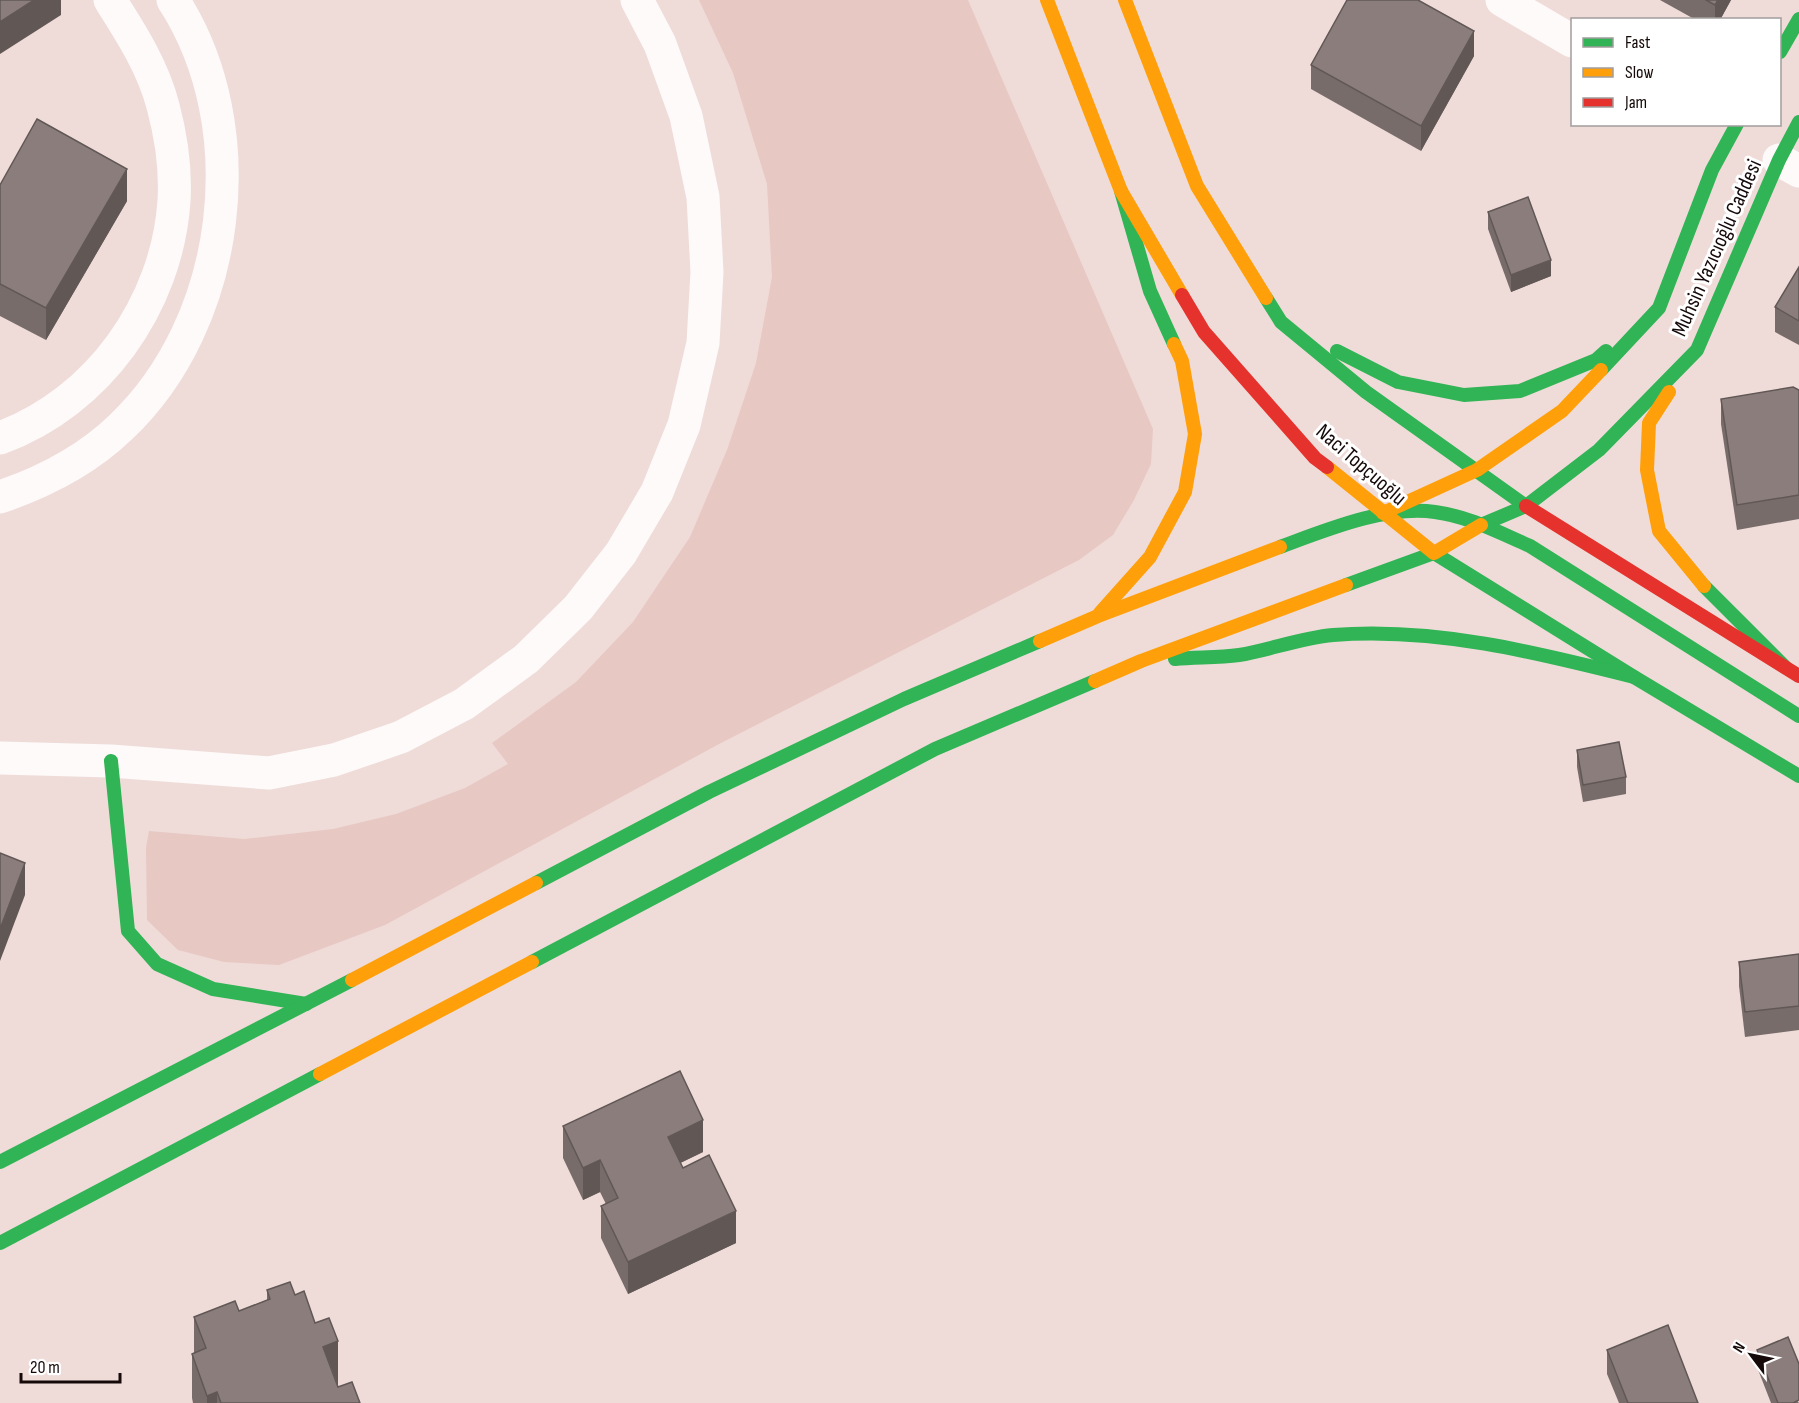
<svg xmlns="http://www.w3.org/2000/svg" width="1799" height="1403" font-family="'Sofia Sans Condensed',sans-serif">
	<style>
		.green { fill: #e7c8c3 }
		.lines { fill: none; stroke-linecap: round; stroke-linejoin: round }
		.street { stroke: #fdfaf9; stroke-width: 33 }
		.fast { stroke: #30b455; stroke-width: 14 }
		.slow { stroke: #ff9f0a; stroke-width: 14 }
		.jam { stroke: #e5322d; stroke-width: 14 }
		.wall { fill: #786c6a }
		.shaded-wall { fill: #615856 }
		.building { fill: #8b7d7b; stroke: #615856; stroke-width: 1.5 }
		.labels { text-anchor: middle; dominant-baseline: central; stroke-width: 6; stroke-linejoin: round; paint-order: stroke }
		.street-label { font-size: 22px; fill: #150a09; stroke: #fff }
	</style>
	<rect width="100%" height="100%" fill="#efdcd9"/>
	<path class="green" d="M699,0H968L1153,429L1151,464L1134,500L1113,535L1079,560L721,743L385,925L279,965L224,962L178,950L147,920L146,848L149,831L244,839L333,829L396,814L465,788L508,764L492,743L576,682L633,622L690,537L727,450L756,363L772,277L767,184L733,73Z"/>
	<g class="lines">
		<g class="street">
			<path d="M1502,0L1572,41"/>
			<path d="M1779,160L1799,171"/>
			<path d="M0,438C98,402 167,305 174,201C176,169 171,136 163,106C153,67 131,33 110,0"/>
			<path d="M0,497C44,482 87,460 121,427C231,323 256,128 173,0"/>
			<path d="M0,758L111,761L269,773L334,760L401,737L464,704L526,659L578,608L621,553L657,492L684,425L703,343L707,272L703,197L686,116L660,44L637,0"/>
		</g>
		<g class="fast">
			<path d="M1780,52L1799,19"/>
			<path d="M1121,191L1150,291L1174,344"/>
			<path d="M1266,298L1281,322L1366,392L1526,506"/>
			<path d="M1337,351L1398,382L1464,395L1520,391L1596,360L1606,351"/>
			<path d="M1601,370L1659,308L1712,170L1737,124"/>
			<path d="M1481,525L1526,506L1599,450L1697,350L1779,160L1799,122"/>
			<path d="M1280,547C1326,530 1386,505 1435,512C1468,516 1500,533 1530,546L1799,716"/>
			<path d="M1434,553L1634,677L1799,776"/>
			<path d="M1346,585L1434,553"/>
			<path d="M1704,586L1785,667"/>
			<path d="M1175,659C1196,657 1218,658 1239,655C1270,650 1300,638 1333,635C1435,627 1535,652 1634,677"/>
			<path d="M111,761L128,931L157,964L213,989L306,1004"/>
			<path d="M536,883L709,792L904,699L1040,641"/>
			<path d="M532,962L935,749L1095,681"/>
			<path d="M0,1162L352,980"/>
			<path d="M0,1243L320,1074"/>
		</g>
		<g class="slow">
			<path d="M1047,0L1121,191L1182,295"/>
			<path d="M1125,0L1197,186L1266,298"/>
			<path d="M1669,392L1649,423L1647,470L1659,531L1704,586"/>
			<path d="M1327,467L1434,553L1481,525"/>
			<path d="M1383,513L1477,470L1562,411L1601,370"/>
			<path d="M1100,613L1150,557L1185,492L1195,434L1182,361L1174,344"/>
			<path d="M1040,641L1098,616L1280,547"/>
			<path d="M1095,681L1141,661L1346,585"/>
			<path d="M352,980L536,883"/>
			<path d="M320,1074L532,962"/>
		</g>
		<g class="jam">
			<path d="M1182,295L1204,332L1315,458L1327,467"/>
			<path d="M1526,506L1799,676"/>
		</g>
	</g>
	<g class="wall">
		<path d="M1660,0H1731L1720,20H1696Z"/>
		<path d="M1474,56L1421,151L1311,89V65Z"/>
		<path d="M0,185L127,201L46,340L0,316Z"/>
		<path d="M1488,212L1551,276L1511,292L1488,229Z"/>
		<path d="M1799,267V345L1775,332V307Z"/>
		<path d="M1799,390V519L1737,530L1721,424V399Z"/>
		<path d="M1577,750L1626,777V794L1583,802L1577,767Z"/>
		<path d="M1799,954V1030L1745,1037L1739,986V962Z"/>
		<path d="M563,1126L703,1152L680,1163L683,1168L736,1243L628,1294L601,1238V1206L606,1204L600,1192L583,1200L563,1158Z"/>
		<path d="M267,1290L295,1295L338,1387L360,1403H193L192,1398V1354L194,1353V1317L239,1311L267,1300Z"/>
		<path d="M1607,1350L1698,1403H1619L1607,1374Z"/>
		<path d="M1757,1350L1799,1403H1771L1757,1367Z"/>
	</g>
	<g class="shaded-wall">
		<path d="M34,0H61V15L0,54V22Z"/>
		<path d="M1718,0H1731L1720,20H1715V5Z"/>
		<path d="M1474,31V56L1421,151V126Z"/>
		<path d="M127,169V201L46,340V308Z"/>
		<path d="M1551,260V276L1511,292V275Z"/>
		<path d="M25,863V895L0,961V929Z"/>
		<path d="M703,1120V1152L668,1169V1137Z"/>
		<path d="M600,1160V1192L583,1200V1168Z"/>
		<path d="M736,1211V1243L628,1294V1262Z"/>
		<path d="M338,1341V1386L323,1347Z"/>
		<path d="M217,1392V1403H207V1396Z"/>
	</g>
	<g class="building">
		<path d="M0,0H34L0,22Z"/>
		<path d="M1347,0H1418L1474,31L1421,126L1311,65Z"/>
		<path d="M1706,0H1718L1715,5Z"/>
		<path d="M37,119L127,169L46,308L0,284V185Z"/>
		<path d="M1528,197L1551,260L1511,275L1488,212Z"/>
		<path d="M1799,267V321L1775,307Z"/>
		<path d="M1793,387L1799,390V495L1737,505L1721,399Z"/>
		<path d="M1619,742L1626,777L1583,785L1577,750Z"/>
		<path d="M0,853L25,863L0,929Z"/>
		<path d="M1799,954V1006L1745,1012L1739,962Z"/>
		<path d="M680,1071L703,1120L668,1137L683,1168L709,1155L736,1211L628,1262L601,1206L618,1198L600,1160L583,1168L563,1126Z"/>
		<path d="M290,1282L295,1295L304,1291L315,1323L329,1318L338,1341L323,1347L338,1387L352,1382L360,1403H221L217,1392L207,1396L192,1354L206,1348L194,1317L235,1301L239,1311L270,1299L267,1290Z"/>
		<path d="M1668,1325L1698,1403H1628L1607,1350Z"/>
		<path d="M1788,1337L1799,1364V1400L1793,1403H1778L1757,1350Z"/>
	</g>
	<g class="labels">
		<g class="street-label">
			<text transform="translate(1717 248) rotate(-66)">Muhsin Yazıcıoğlu Caddesi</text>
			<text transform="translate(1361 465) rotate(41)">Naci Topçuoğlu</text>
		</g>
	</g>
	<rect x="1571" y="18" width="210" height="108" fill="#ffffff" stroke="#a19d9d" stroke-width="1.5"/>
	<rect x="1583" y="38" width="30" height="9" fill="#30b455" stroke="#a19d9d" stroke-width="1.5"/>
	<text x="1625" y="48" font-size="18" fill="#150a09">Fast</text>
	<rect x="1583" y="68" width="30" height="9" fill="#ff9f0a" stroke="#a19d9d" stroke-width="1.5"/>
	<text x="1625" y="78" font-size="18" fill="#150a09">Slow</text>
	<rect x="1583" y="98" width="30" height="9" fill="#e5322d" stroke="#a19d9d" stroke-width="1.5"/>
	<text x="1625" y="108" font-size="18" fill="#150a09">Jam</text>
	<g transform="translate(1751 1355) rotate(302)" stroke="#ffffff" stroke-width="4.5" paint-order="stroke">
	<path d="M0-4.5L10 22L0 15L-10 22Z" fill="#150a09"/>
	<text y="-9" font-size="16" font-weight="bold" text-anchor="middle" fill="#150a09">N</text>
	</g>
	<path d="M21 1373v9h99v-9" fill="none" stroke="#150a09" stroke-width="3"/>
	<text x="30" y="1373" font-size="18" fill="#150a09" stroke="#ffffff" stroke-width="4.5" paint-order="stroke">20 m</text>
</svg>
